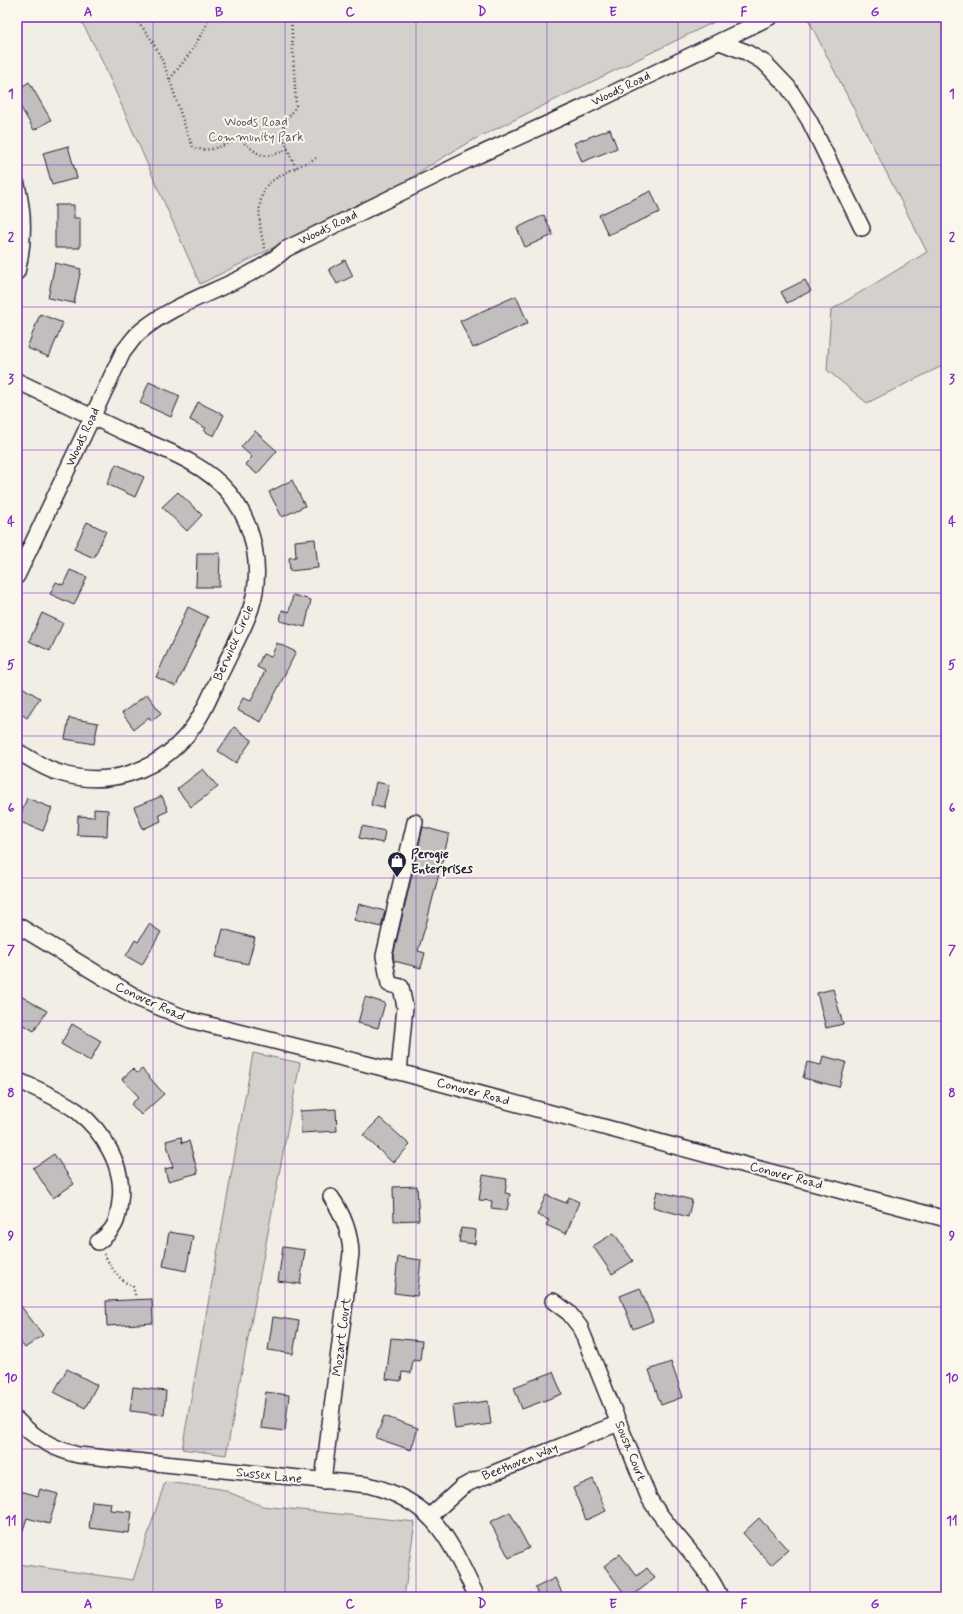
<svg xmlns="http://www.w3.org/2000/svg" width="963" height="1614" font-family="Mynerve,sans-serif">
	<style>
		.green { fill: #d4d1cc; stroke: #7b7a84 }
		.building { fill: #c2bebe; stroke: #22223b }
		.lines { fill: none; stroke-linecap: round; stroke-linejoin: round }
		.minor-casing { stroke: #22223b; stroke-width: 18 }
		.path { stroke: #22223b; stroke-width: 2.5; stroke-dasharray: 1 3; stroke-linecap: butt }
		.minor { stroke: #fbf7ec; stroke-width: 15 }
		.grid { fill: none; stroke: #7b2cbf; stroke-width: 1; stroke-opacity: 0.55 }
		.labels { text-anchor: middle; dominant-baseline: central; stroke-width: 4; stroke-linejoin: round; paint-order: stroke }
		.street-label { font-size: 13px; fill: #22223b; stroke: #fbf7ec }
		.park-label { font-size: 13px; fill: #575766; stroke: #fbf7ec }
		.poi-label { font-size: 13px; font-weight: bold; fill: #22223b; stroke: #fbf7ec; text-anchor: start }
		.neatline { fill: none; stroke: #7b2cbf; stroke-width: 1.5 }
		.grid-label { font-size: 13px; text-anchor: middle; font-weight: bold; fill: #7b2cbf }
	</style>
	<rect width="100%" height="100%" fill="#f2eee5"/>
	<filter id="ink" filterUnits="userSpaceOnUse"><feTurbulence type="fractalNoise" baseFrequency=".025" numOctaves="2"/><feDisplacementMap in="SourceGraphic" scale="8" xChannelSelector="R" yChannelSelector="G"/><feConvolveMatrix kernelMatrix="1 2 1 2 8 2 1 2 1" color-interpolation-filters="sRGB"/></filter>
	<g filter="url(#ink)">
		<g class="green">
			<path d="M79,17H724L469,142L422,170L406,182L200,284L99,54Z"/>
			<path d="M807,17H946V364L867,403L827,370L831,310L927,252Z"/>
			<path d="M253,1053L300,1063L226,1455L182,1449Z"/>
			<path d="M165,1482L221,1489L262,1506L415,1522L404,1597H17V1564L133,1580Z"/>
		</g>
		<g class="building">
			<path d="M29,82L51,120L34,130L17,101V90Z"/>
			<path d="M610,129L617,148L582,162L574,143Z"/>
			<path d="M68,146L77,178L52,185L43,153Z"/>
			<path d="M651,191L660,212L608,235L599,215Z"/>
			<path d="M55,205H74V218H80V248H55Z"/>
			<path d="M544,215L553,235L525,247L517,228Z"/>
			<path d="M345,260L353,276L337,284L329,269Z"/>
			<path d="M55,263L81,269L74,303L48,298Z"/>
			<path d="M805,280L811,291L787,303L781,292Z"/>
			<path d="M516,296L528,323L473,348L460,321Z"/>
			<path d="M40,314L63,323L49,357L27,348Z"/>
			<path d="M149,382L180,396L171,417L140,403Z"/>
			<path d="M198,402L224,415L214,436L204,431L206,428L190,420Z"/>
			<path d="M255,431L277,451L257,474L245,464L252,457L241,447Z"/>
			<path d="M116,464L144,477L135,497L107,484Z"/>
			<path d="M292,480L305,506L282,517L269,492Z"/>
			<path d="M178,492L202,515L187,531L162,507Z"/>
			<path d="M87,522L106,531L94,558L74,549Z"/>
			<path d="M315,539L318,568L290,571L289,558L296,557L295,541Z"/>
			<path d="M197,553H220L219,587H196Z"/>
			<path d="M70,570L87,577L74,605L50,594L56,582L63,585Z"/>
			<path d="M293,595L311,600L305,627L280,621L282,610L289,612Z"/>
			<path d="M188,607L208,617L176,686L156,677Z"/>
			<path d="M42,613L63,623L50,651L29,641Z"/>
			<path d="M277,643L296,652L261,722L237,710L243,698L251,701L265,671L257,667L263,654L271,657Z"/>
			<path d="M17,684L40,698L27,718L17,711Z"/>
			<path d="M147,694L161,713L151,721L149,717L134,729L122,713Z"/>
			<path d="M69,718L98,723L94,744L65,739Z"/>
			<path d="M234,727L252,740L236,763L218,751Z"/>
			<path d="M203,769L218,787L191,807L177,789Z"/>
			<path d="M376,782L389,785L383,808L371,805Z"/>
			<path d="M162,796L168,811L159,815L161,821L143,829L134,807Z"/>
			<path d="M27,798L52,808L43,831L18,821Z"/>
			<path d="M94,809L108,810L107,836L77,835L78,816L94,817Z"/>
			<path d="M362,826L385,831L383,843L359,838Z"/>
			<path d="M423,827L449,834L427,921L418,951L425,953L421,968L394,961L393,956Z"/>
			<path d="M359,904L385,911L381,927L354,920Z"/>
			<path d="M149,924L161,932L142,965L126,956L135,940L138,942Z"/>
			<path d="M223,929L255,938L248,964L216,957Z"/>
			<path d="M833,989L843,1024L826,1028L817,993Z"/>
			<path d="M17,994L47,1011L34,1031L17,1021Z"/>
			<path d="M365,997L385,1003L378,1028L358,1023Z"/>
			<path d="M72,1024L101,1041L90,1061L61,1044Z"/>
			<path d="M823,1056L846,1062L839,1087L803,1078L807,1062L821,1065Z"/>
			<path d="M133,1069L137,1073L142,1069L164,1094L141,1115L131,1104L139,1097L122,1079Z"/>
			<path d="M336,1109L337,1131L301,1133L300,1111Z"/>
			<path d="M380,1118L410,1145L393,1163L363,1135Z"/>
			<path d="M181,1137L182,1143L189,1141L198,1173L168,1181L165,1169L173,1167L166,1141Z"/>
			<path d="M54,1154L74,1184L53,1198L33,1168Z"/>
			<path d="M483,1175L507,1179L505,1193L510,1194L507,1210L491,1208L492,1201L479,1200Z"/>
			<path d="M417,1186L419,1220L394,1221L393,1187Z"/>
			<path d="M657,1191L692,1200L688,1217L653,1207Z"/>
			<path d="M546,1195L566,1203L569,1197L579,1202L566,1234L546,1225L549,1220L537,1215Z"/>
			<path d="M461,1228L476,1230L475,1244L459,1242Z"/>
			<path d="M169,1232L193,1236L186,1271L163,1266Z"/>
			<path d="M614,1233L633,1261L612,1274L593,1246Z"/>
			<path d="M283,1247L305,1250L300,1284L278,1281Z"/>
			<path d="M398,1257L421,1260L417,1296L394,1293Z"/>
			<path d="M640,1288L653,1321L633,1329L620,1296Z"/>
			<path d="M152,1299L153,1323L107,1326L106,1301Z"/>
			<path d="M17,1301L43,1335L25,1348L17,1338Z"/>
			<path d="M273,1317L299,1321L293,1354L268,1350Z"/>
			<path d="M391,1338L422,1341L420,1361L413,1360L411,1373L402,1372L401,1381L386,1379Z"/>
			<path d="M671,1362L683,1397L661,1405L649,1370Z"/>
			<path d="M67,1369L97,1385L85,1408L54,1392Z"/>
			<path d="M553,1372L562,1394L522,1409L514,1387Z"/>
			<path d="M133,1387L166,1391L164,1415L130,1411Z"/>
			<path d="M266,1392L289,1395L285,1431L261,1428Z"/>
			<path d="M488,1401L491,1424L455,1429L452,1406Z"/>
			<path d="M384,1416L418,1428L411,1450L376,1438Z"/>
			<path d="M593,1479L606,1511L586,1520L573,1488Z"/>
			<path d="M40,1489L58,1494L49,1524L27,1518L19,1542H17V1490L38,1496Z"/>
			<path d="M92,1501L111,1503L110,1510L132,1512L129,1533L89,1528Z"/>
			<path d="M510,1512L529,1548L509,1558L490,1522Z"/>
			<path d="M759,1518L788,1550L771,1565L743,1533Z"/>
			<path d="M620,1554L637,1576L647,1568L655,1578L631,1597H627L604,1566Z"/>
			<path d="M555,1578L564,1597H539L535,1588Z"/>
		</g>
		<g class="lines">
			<g class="minor-casing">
				<g id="minor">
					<path d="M720,42L746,52L765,63L788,87L809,120L862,228"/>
					<path d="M17,185C24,213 24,244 17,272"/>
					<path d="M17,381C53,398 89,415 124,432C160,448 204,462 229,493C255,525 263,570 251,608C244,629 232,649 223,669C212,691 203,717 186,736C155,772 107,788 60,773C44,769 31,759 17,751"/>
					<path d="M17,576L123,352C129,345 134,336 141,331C184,295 245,286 286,249L470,159L582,108L770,17"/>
					<path d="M17,925L139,999L190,1020L399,1072L946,1219"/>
					<path d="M399,1072L405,1007L401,987L389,984L384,956L415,822"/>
					<path d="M17,1080C37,1089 59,1098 77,1111C103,1131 125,1167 120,1201C118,1221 115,1230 98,1242"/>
					<path d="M553,1301L569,1313L580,1327L649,1498C668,1531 706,1563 720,1597"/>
					<path d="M17,1420C34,1438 54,1449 78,1455L368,1485C436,1502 449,1540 477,1597"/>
					<path d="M323,1481L351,1253C350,1231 343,1214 331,1197"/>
					<path d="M430,1516L462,1487L471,1482L619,1423"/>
				</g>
			</g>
			<g class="path">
				<path d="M132,17C167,46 175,107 193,147C209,154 223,145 239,139C262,156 260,161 288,149"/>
				<path d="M291,17L296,105C293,113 286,119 283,127C280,135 292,159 296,168"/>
				<path d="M170,79L191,52L209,21"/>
				<path d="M265,248C259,231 254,193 272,181C285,172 302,165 316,158"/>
				<path d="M104,1254C112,1269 118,1279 133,1287L136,1298"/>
			</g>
			<use href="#minor" class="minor"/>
		</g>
	</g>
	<path class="grid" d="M153,17V1597M285,17V1597M416,17V1597M547,17V1597M678,17V1597M810,17V1597M17,165H946M17,307H946M17,450H946M17,593H946M17,736H946M17,878H946M17,1021H946M17,1164H946M17,1307H946M17,1449H946"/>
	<defs>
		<g id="shop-pin" transform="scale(1)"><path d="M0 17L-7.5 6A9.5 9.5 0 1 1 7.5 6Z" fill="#22223b" stroke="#fbf7ec"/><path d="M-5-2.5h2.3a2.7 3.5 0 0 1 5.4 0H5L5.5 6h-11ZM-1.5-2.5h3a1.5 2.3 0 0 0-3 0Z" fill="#fff"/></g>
	</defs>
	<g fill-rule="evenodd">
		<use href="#shop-pin" x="397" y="861"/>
	</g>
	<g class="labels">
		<g class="street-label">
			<text transform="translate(621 89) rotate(-26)">Woods Road</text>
			<text transform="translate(328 228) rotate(-26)">Woods Road</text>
			<text transform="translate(83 437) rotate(-65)">Woods Road</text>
			<text transform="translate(234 643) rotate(-66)">Berwick Circle</text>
			<text transform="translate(150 1002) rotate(25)">Conover Road</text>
			<text transform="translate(473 1092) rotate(15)">Conover Road</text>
			<text transform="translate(786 1176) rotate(15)">Conover Road</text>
			<text transform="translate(342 1337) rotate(-83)">Mozart Court</text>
			<text transform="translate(630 1451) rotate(68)">Sousa Court</text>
			<text transform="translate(520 1462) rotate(-22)">Beethoven Way</text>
			<text transform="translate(269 1476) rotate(6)">Sussex Lane</text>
		</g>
		<g class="park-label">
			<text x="256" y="122">Woods Road<tspan x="256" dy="15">Community Park</tspan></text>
		</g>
		<g class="poi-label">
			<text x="411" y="854">Perogie<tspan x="411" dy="15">Enterprises</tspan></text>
		</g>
	</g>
	<rect width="963" height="1614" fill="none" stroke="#fbf7ec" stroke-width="44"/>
	<rect x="22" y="22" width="919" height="1570" class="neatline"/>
	<g class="grid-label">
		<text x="88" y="16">A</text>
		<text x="219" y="16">B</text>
		<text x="350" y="16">C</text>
		<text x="482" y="16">D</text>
		<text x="613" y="16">E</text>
		<text x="744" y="16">F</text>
		<text x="875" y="16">G</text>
		<text x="11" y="98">1</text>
		<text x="952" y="98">1</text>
		<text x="11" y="241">2</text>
		<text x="952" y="241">2</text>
		<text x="11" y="383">3</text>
		<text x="952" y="383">3</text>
		<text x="11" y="526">4</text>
		<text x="952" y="526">4</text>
		<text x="11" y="669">5</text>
		<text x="952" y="669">5</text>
		<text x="11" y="812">6</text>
		<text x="952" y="812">6</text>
		<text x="11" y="954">7</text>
		<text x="952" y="954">7</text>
		<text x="11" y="1097">8</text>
		<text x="952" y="1097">8</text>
		<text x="11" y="1240">9</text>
		<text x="952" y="1240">9</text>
		<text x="11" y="1382">10</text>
		<text x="952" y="1382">10</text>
		<text x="11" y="1525">11</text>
		<text x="952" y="1525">11</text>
		<text x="88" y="1608">A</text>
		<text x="219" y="1608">B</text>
		<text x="350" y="1608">C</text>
		<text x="482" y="1608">D</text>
		<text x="613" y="1608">E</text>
		<text x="744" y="1608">F</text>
		<text x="875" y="1608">G</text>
	</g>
</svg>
